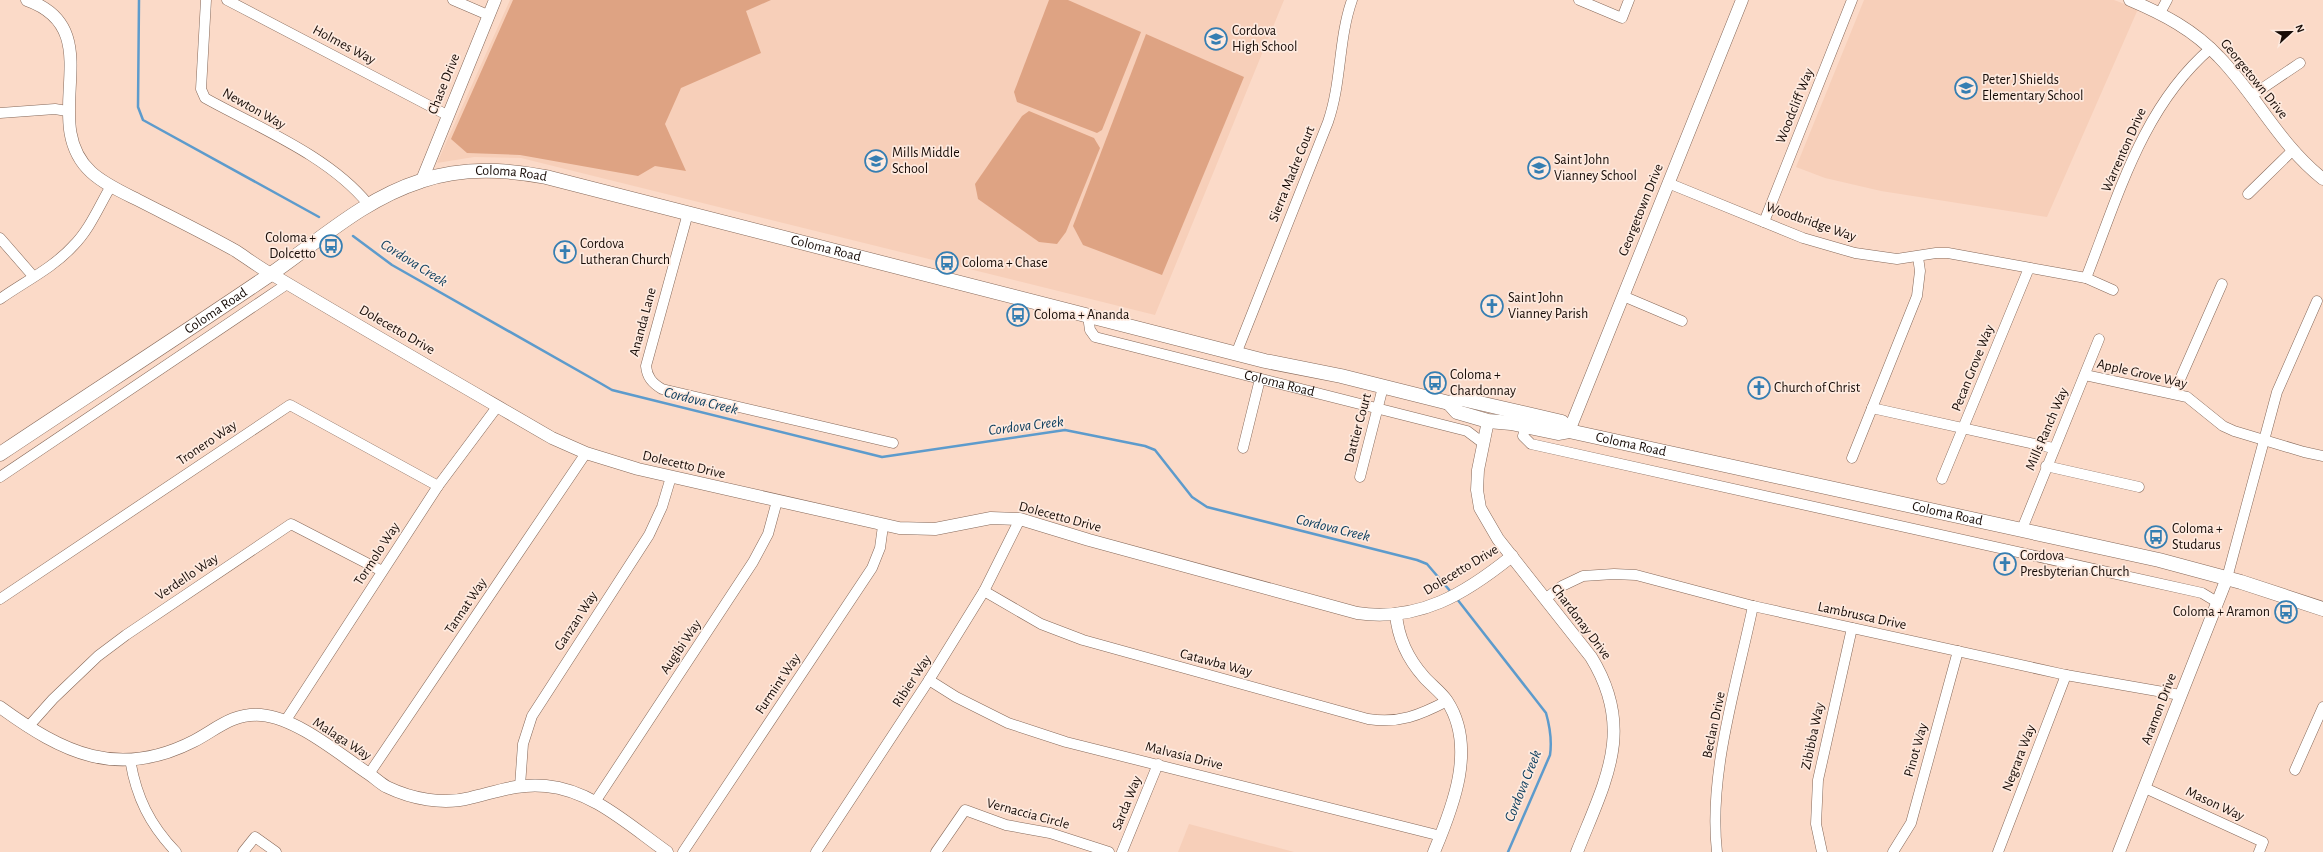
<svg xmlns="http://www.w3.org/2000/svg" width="2323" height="852" font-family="'Alegreya Sans',sans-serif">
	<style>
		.built { fill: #f7cfb9 }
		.green { fill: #dea383 }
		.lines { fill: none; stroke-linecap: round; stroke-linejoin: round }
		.stream { stroke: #5d9bcc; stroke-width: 2.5 }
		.minor-casing { stroke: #856859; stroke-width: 11 }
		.tertiary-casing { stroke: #856859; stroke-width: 13 }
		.secondary-casing { stroke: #856859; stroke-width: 15 }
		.minor { stroke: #fff; stroke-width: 10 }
		.tertiary { stroke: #fff; stroke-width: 12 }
		.secondary { stroke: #fff; stroke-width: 14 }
		.labels { text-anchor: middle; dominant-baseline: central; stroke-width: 3.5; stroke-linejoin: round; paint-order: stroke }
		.poi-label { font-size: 14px; fill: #170c07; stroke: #feeadf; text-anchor: start }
		.street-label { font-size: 14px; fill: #170c07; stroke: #feeadf }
		.water-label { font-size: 15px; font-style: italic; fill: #0a3c5d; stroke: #feeadf }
	</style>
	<rect width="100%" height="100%" fill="#fbdac8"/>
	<g class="built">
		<path d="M510,0H1284L1155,315L521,158L474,157L437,163Z"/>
		<path d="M1864,0H2114L2138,9L2047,217L1881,191L1825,178L1796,167Z"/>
		<path d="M1189,824L1294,852H1178Z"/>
	</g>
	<g class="green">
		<path d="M513,0H771L746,11L761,53L681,88L665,124L686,171L655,166L638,176L520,155L467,153L451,139Z"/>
		<path d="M1049,0H1068L1141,32L1102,130L1097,133L1017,102L1014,92Z"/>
		<path d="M1146,34L1244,77L1162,275L1083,245L1073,226Z"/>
		<path d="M1029,111L1094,138L1100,148L1066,232L1057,244L1039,242L978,199L975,184L1022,116Z"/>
	</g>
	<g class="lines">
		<g class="stream">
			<path d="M139,0L138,107L143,120L319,217"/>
			<path d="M353,236L392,265L600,383L612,390L628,394L882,457L1065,430L1145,446L1155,450L1192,497L1207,507L1417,560L1427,564L1451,592"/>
			<path d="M1457,599L1546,713C1550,727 1552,741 1550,755L1508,852"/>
		</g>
		<g class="minor-casing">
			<g id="minor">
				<path d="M206,0L201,89L205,98C259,128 329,156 368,204"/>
				<path d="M227,0L447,115"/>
				<path d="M453,0L488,15"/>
				<path d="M1579,0L1622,18L1629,0"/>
				<path d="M2160,13L2167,0"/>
				<path d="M2251,96L2300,63"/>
				<path d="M0,113L55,109L67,111"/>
				<path d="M1668,183L1803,238L1855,253L1897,259L1936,253H1948L2086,278L2113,290"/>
				<path d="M2248,194L2292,151"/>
				<path d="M688,213L646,366C647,377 652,383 662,389L893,443"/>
				<path d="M1764,222L1852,0"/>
				<path d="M0,238L33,276"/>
				<path d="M2086,278C2118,197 2142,107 2211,48"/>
				<path d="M1623,296L1682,321"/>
				<path d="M0,299C24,282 53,268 73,246C90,229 99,206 111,186"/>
				<path id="s1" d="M1088,316L1090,330L1095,337L1467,431L1483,443"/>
				<path d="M1236,354L1328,122C1342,81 1338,40 1352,0"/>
				<path d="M2085,375L2187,397L2223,426L2234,431L2304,452L2323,456"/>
				<path d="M2174,393L2222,284"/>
				<path d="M1872,408L2053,448"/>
				<path d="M1526,426L1523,436L1531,444L2202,593L2217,602"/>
				<path d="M1243,448L1260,379"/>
				<path d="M1852,458L1917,296L1920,271L1918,257"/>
				<path d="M2046,466L2139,487"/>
				<path d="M0,477L287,284"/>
				<path d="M1360,477L1383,387"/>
				<path d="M1942,479L2029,268"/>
				<path d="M2022,529L2099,339"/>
				<path d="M2227,578L2277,392L2317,301"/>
				<path d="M984,591L1041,624L1083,640L1368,719C1399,724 1420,715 1447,701"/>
				<path d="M0,599L290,405L438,486"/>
				<path d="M1545,599L1562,586L1583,576L1614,574L1636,575L1753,606L2066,675L2180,695"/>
				<path d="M929,680L956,697L1008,723L1066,742L1441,836"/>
				<path d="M286,720L438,486L497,407"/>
				<path d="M28,727L53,699L98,656L126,635L291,524L382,571"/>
				<path d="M130,759C136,797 150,825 176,852"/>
				<path d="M2295,770L2323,707"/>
				<path d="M369,774L586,453"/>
				<path d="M520,786L523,744L532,716L649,535L662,507L671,477"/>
				<path d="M2145,788L2263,842L2259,852"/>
				<path d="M595,802L753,562L768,534L777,501"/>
				<path d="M243,852L255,837L276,852"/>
				<path d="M683,852L872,568L880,548L883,526"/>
				<path d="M816,852L929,680L984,591L1020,519"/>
				<path d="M936,852L965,810L1006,825L1050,833L1109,852"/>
				<path d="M1122,852L1158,764"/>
				<path d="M1717,852C1708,774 1737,683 1753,606"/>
				<path d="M1822,852L1816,824L1818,780L1852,628"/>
				<path d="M1893,852L1911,823L1958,651"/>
				<path d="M1998,852L2066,675"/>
			</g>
		</g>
		<g class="tertiary-casing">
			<g id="tertiary">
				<path d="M27,0C112,30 36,121 91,172C104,184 122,192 138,200C171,217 204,233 236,251C248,259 260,268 273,275C365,330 459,384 552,438L586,453L638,469L899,528L935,529L991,518L1020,519L1089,540L1357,613C1419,622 1465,594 1512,556"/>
				<path d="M2130,0C2163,14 2194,30 2219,57C2257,96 2278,143 2323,179"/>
				<path d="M422,180L495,0"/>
				<path d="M1488,421L1478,470L1477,490L1480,508L1498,539L1591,657C1636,730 1605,781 1577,852"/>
				<path d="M1569,431L1742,0"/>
				<path d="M1396,614C1398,638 1408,659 1424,677C1431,685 1441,692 1447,701C1477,747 1453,807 1434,852"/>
				<path d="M0,707C63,753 118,780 194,741C217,729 232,713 261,715C297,718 339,754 369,774C375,778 381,784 387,787C412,799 443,805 470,798C496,792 518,783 546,786C592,790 630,826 667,852"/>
				<path d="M2119,852L2227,578"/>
			</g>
		</g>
		<g class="secondary-casing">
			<g id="secondary">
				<path id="s2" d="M1449,403L1457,412L1488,421L1511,423L1558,433L1569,431L2159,560L2241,582L2323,609"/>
				<path id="s3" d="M0,454C90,394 181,335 271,274C320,240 364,199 421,181C461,167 505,169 546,177L1265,361L1341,376L1449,403L1462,399L1562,422L1569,431"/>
			</g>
		</g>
		<use href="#minor" class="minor"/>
		<use href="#tertiary" class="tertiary"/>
		<use href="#secondary" class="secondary"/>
	</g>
	<defs>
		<g id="school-ring" transform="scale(1.15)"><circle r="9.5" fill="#feeadf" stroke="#357eb2" stroke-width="1.5"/><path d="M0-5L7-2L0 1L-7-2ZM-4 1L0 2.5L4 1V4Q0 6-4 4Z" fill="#357eb2"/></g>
		<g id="bus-ring" transform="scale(1.15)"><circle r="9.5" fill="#feeadf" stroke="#357eb2" stroke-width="1.5"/><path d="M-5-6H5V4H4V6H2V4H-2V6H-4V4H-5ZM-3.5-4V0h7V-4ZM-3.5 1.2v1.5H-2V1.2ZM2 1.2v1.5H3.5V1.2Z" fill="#357eb2"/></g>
		<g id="church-ring" transform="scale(1.15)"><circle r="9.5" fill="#feeadf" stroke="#357eb2" stroke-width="1.5"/><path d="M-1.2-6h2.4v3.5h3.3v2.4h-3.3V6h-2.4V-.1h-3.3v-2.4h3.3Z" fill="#357eb2"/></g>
	</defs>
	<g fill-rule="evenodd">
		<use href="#school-ring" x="1216" y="39"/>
		<use href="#school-ring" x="1966" y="88"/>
		<use href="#school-ring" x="876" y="161"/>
		<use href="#school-ring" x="1539" y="168"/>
		<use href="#bus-ring" x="331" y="246"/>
		<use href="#church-ring" x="565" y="252"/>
		<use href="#bus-ring" x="947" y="263"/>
		<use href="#church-ring" x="1492" y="306"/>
		<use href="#bus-ring" x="1018" y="315"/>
		<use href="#bus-ring" x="1435" y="383"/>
		<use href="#church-ring" x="1759" y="388"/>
		<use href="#bus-ring" x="2156" y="537"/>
		<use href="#church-ring" x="2005" y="564"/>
		<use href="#bus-ring" x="2286" y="612"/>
	</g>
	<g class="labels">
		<g class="poi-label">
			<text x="1232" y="31">Cordova<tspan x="1232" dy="16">High School</tspan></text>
			<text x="1982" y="80">Peter J Shields<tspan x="1982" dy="16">Elementary School</tspan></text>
			<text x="892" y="153">Mills Middle<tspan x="892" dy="16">School</tspan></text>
			<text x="1554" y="160">Saint John<tspan x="1554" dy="16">Vianney School</tspan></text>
			<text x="316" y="238" text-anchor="end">Coloma +<tspan x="316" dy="16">Dolcetto</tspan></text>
			<text x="580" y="244">Cordova<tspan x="580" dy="16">Lutheran Church</tspan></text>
			<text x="962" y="263">Coloma + Chase</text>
			<text x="1508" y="298">Saint John<tspan x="1508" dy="16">Vianney Parish</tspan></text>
			<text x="1034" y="315">Coloma + Ananda</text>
			<text x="1450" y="375">Coloma +<tspan x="1450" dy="16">Chardonnay</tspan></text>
			<text x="1774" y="388">Church of Christ</text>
			<text x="2172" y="529">Coloma +<tspan x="2172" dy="16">Studarus</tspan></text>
			<text x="2020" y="556">Cordova<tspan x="2020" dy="16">Presbyterian Church</tspan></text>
			<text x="2270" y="612" text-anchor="end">Coloma + Aramon</text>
		</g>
		<g class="street-label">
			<text transform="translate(344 45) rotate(28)">Holmes Way</text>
			<text transform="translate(2254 79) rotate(51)">Georgetown Drive</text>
			<text transform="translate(444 84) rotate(-68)">Chase Drive</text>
			<text transform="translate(1795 106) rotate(-68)">Woodcliff Way</text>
			<text transform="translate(254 109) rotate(29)">Newton Way</text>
			<text transform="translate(2124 150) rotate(-66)">Warrenton Drive</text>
			<text transform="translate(1292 174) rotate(-68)">Sierra Madre Court</text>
			<text stroke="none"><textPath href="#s3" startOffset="594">Coloma Road</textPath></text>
			<text transform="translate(1641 210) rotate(-68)">Georgetown Drive</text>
			<text transform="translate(1811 222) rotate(19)">Woodbridge Way</text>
			<text stroke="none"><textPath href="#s3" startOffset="918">Coloma Road</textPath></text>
			<text stroke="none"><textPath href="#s3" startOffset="259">Coloma Road</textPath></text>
			<text transform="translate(643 322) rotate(-75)">Ananda Lane</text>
			<text transform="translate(397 330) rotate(30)">Dolecetto Drive</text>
			<text transform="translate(1973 368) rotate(-68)">Pecan Grove Way</text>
			<text transform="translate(2142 374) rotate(13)">Apple Grove Way</text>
			<text stroke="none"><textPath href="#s1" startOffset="213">Coloma Road</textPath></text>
			<text transform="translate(1358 428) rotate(-75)">Dattier Court</text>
			<text transform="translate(2047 429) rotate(-67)">Mills Ranch Way</text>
			<text transform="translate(207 443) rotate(-34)">Tronero Way</text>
			<text stroke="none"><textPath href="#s2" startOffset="190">Coloma Road</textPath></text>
			<text transform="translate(684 465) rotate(13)">Dolecetto Drive</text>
			<text stroke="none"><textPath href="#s2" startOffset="514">Coloma Road</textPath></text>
			<text transform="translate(1060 517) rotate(15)">Dolecetto Drive</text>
			<text transform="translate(377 554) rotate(-57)">Tormolo Way</text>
			<text transform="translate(1461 570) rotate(-31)">Dolecetto Drive</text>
			<text transform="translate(187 577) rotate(-34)">Verdello Way</text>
			<text transform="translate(466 606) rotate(-56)">Tannat Way</text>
			<text transform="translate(1862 616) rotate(12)">Lambrusca Drive</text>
			<text transform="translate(576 621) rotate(-57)">Ganzan Way</text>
			<text transform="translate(1581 622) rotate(53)">Chardonay Drive</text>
			<text transform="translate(681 647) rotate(-56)">Augibi Way</text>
			<text transform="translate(1216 663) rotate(15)">Catawba Way</text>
			<text transform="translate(912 681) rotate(-57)">Ribier Way</text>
			<text transform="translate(778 684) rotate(-56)">Furmint Way</text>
			<text transform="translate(2159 709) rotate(-69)">Aramon Drive</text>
			<text transform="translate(1714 725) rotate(-78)">Beclan Drive</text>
			<text transform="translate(1813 736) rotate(-78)">Zibibba Way</text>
			<text transform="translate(342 739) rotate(33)">Malaga Way</text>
			<text transform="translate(1916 750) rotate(-74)">Pinot Way</text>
			<text transform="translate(1184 756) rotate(14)">Malvasia Drive</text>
			<text transform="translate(2019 758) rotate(-69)">Negrara Way</text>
			<text transform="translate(1127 803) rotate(-68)">Sarda Way</text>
			<text transform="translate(2215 804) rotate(25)">Mason Way</text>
			<text transform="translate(1028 814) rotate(15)">Vernaccia Circle</text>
		</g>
		<g class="water-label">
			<text transform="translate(414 263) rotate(32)">Cordova Creek</text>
			<text transform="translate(701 401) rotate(14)">Cordova Creek</text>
			<text transform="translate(1026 426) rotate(-7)">Cordova Creek</text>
			<text transform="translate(1333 528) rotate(14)">Cordova Creek</text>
			<text transform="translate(1523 786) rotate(-68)">Cordova Creek</text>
		</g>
	</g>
	<g transform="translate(2291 32) rotate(68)" stroke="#feeadf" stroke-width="3" paint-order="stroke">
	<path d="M0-3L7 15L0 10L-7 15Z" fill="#170c07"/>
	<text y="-6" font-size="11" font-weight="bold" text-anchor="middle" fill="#170c07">N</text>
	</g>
</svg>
